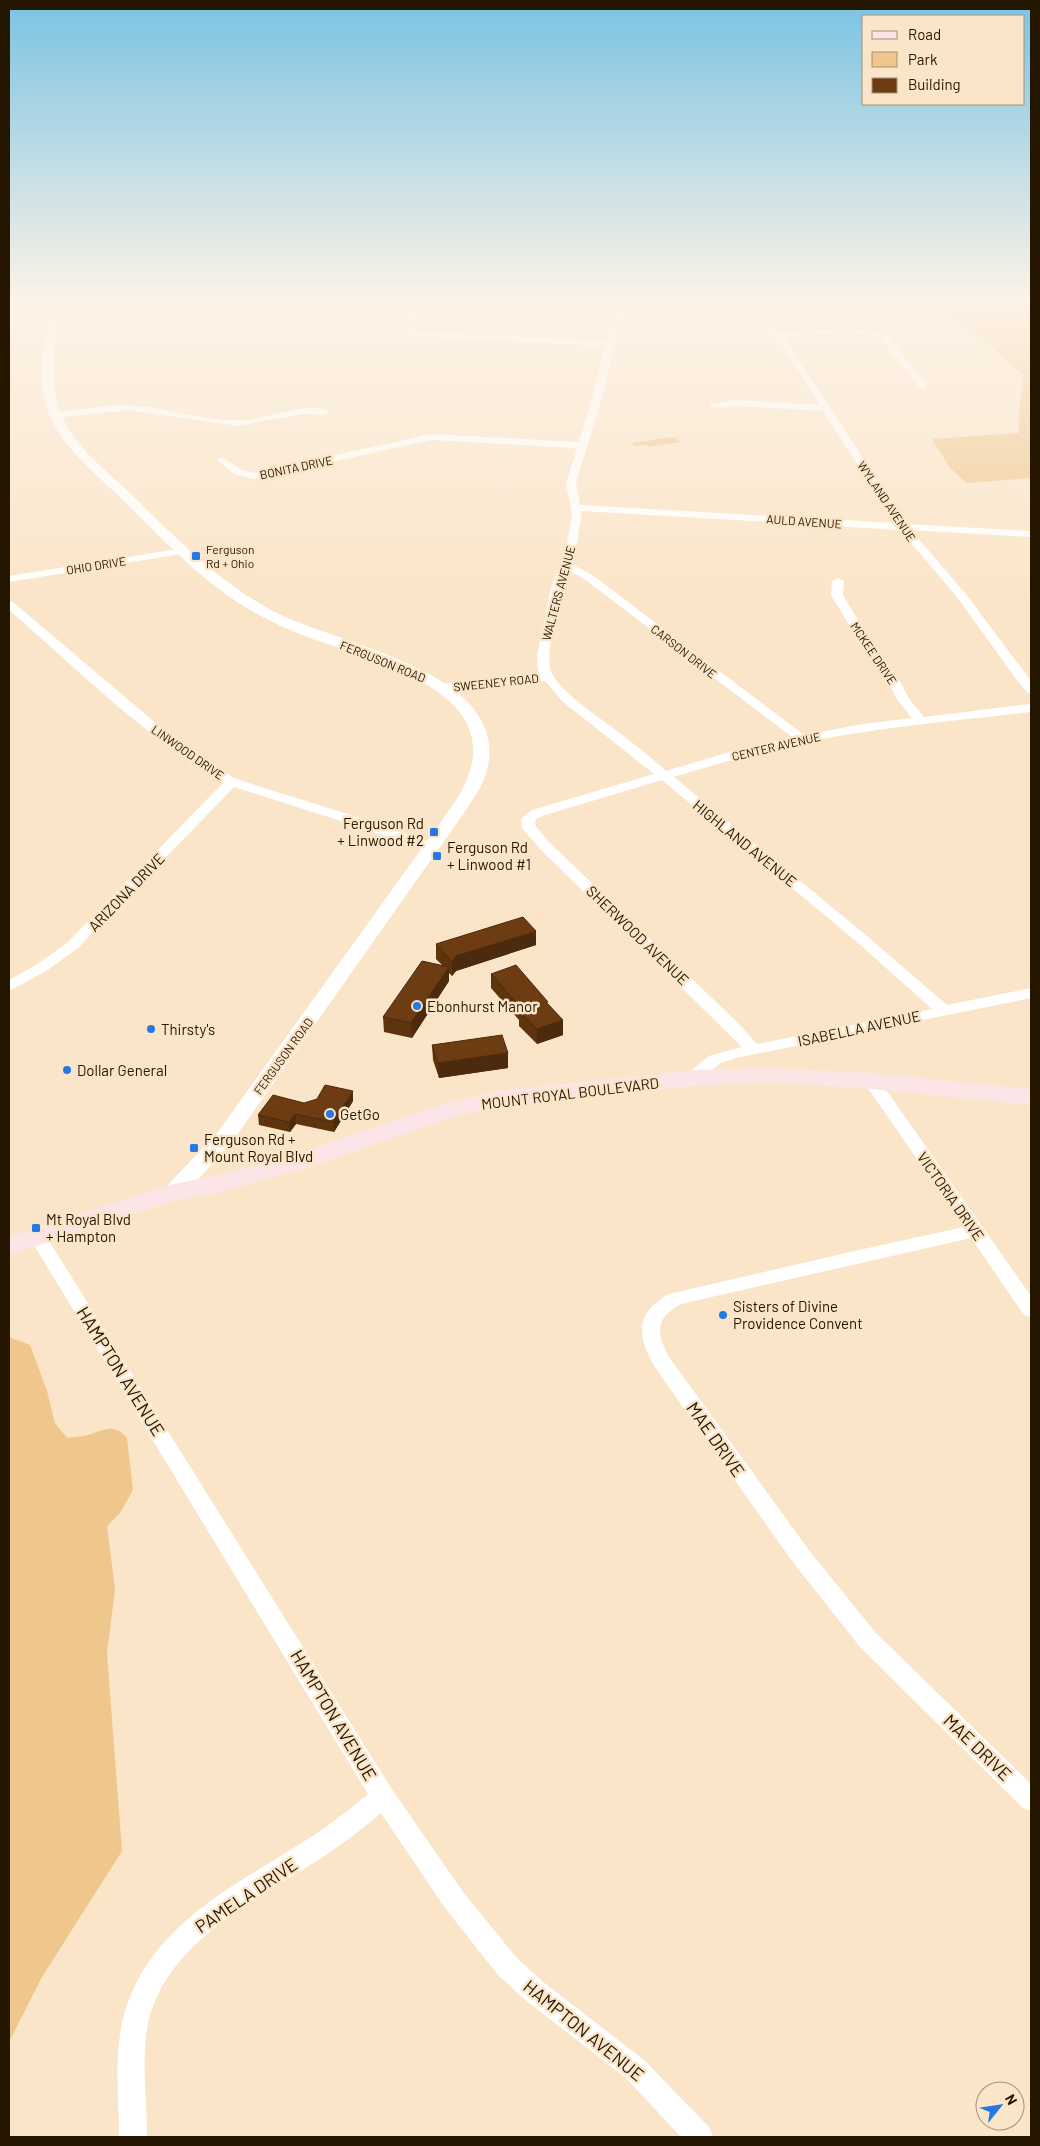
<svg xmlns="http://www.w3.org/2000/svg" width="1040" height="2146" font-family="Barlow,sans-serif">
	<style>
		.green { fill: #efc78d }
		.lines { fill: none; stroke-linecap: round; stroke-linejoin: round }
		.minor { fill: #fff; fill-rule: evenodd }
		.tertiary { fill: #fff; fill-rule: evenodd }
		.secondary { fill: #fce5e6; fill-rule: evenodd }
		.wall { fill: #5e340f }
		.shaded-wall { fill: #4c2a0d }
		.building { fill: #6d3c12; stroke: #4c2a0d }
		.poi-dot { fill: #2479e3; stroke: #fae5c9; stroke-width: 2 }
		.labels { text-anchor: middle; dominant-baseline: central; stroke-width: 5; stroke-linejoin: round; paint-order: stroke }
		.far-street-label { font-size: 12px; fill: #241600; stroke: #fae5c9 }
		.far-poi-label { font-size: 12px; fill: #241600; stroke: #fae5c9; text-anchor: start }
		.poi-label { font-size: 15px; fill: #241600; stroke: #fae5c9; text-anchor: start }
		.street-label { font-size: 15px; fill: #241600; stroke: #fae5c9 }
		.near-street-label { font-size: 18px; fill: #241600; stroke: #fae5c9 }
	</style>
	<rect width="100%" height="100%" fill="#fae5c9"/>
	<g class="green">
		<path d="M925,300H1031V478L967,483L950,468L932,439L1019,433V408L1024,376L975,332Z"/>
		<path d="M673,437L680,442L649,447L647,445L635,446L631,443Z"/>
		<path d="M9,1337L30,1345L47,1391L55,1423L67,1438C72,1437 78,1437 83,1436C100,1433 113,1420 127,1438L133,1490L120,1513L107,1526L115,1589L107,1653L122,1851L42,1977L9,2042Z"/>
	</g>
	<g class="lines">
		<g class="minor">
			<path d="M393,300L416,303L420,305L412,331L607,341L621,300H629L614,344L604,391L576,483L580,505L895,523L823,411L737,406L711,408V404L737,400L820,405L780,343L774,337L681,300H694L778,332L849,329L879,332L888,335L926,384V388H920L882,339C852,328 815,336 784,337L906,524L1031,531V537L911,530L965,593L1031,681V693L1027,692L1016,679L957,597L900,530L582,511L576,549L571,564L591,574L804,735L863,724L912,718L898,701L886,678L854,633L831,595L832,581L838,578L844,581L843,595L865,632L898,678L910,700L924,717L1031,704V712C954,721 878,727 802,743C759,752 716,764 674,777L867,936L947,1005L1031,988V998L736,1058C732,1060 726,1061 721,1063C709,1070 702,1086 687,1082L685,1078L687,1074L709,1056L742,1047L540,849L522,828L521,819L532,810L654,774L563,702L545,681L462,688L445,692L439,688L441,685L462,680L540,674L538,670L537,655L551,588L566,549L572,514L566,483L577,448L431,440L254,479L234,474L217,460L222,457L242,470L254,473L431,434L579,442L594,391L605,346L410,336L403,330L412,307L393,304ZM569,571L583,578L792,737L740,749L666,771C653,759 639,748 625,737C607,722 554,690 550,668C546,645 561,594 569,571ZM662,780L857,942L932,1009L757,1044L737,1022L550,843L536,827L535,820L542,816Z"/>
			<path d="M53,322L56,323V327L9,329V324Z"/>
			<path d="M118,405C163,404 207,425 251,419C269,417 315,400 329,412L324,415L303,414L238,426L129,410L56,418L51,415L56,412Z"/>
			<path d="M184,548L188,549L189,551L188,553L9,582V576Z"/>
			<path d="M9,601L13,602L165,731L212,765L236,779L351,815L437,845L439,848L432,852L427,851L341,821L234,787L77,949L46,971L9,991V980L36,965L67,943L223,783C146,738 76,668 9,610Z"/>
			<path d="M871,1076L877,1077L1031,1296V1317L1024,1315L971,1238L681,1304C655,1318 656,1333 669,1357L808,1549L876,1633L1031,1784V1811L1023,1808L860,1647L792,1561L654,1366C637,1335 635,1313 669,1294L859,1250L964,1227L863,1081L865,1077Z"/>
			<path d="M38,1231L44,1233L391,1788L463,1892L516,1957L542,1981L644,2060L709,2127L713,2137H681L626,2078L524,1999L498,1975L445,1908L381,1813C364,1828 345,1842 326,1855C262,1896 166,1941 148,2023C141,2060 147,2099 147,2137H119C119,2104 115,2068 120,2035C136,1930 232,1888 311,1837C331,1824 350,1809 368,1794L29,1237L32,1233Z"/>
		</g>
		<path class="tertiary" d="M54,300H64C54,332 48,381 60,412C73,446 106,470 131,494C175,537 218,582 273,611C334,644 513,671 487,770C483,786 473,799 464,813L232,1142L182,1197L174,1199L166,1197L163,1192L166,1187L218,1132L455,802C518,704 403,670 331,645C308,638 286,629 265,618C209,590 167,543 123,500C96,474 62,448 48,412C36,381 44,331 54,300Z"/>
		<path class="secondary" d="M768,1068L871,1073L1031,1089V1105L871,1089L768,1082L693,1086L497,1107L457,1116L304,1169L213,1194L177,1200L9,1255V1237L165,1186L213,1176L287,1157L442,1104L497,1091L693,1070Z"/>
	</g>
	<g class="wall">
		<path d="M436,944L536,945L456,971L452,976L449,973V981L412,1038L384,1032L383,1017L442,965L436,959Z"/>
		<path d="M491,974L548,1005L563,1035L537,1044L519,1026V1020L491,988Z"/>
		<path d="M432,1045L508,1053V1068L439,1078L433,1060Z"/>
		<path d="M353,1101L334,1132L296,1124L290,1132L259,1125L258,1115L304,1103Z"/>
	</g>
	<g class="shaded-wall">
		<path d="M536,931V945L456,971L452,976V962L456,956Z"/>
		<path d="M449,967V981L412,1038L411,1023Z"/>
		<path d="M563,1020V1035L537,1044V1029Z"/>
		<path d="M508,1053V1068L439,1078L438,1063Z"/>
		<path d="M353,1091V1101L334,1132L333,1122Z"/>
		<path d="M295,1114L296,1124L290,1132L289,1122Z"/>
	</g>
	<g class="building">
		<path d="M523,917L536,931L456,956L452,962L436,944Z"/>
		<path d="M422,961L449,967L411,1023L383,1017Z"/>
		<path d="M516,965L548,1002H546L563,1020L537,1029L519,1011L523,1010L491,974Z"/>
		<path d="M502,1035L508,1053L438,1063L432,1045Z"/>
		<path d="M325,1085L353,1091L333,1122L295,1114L289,1122L258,1115L273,1095L304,1103L317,1099Z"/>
	</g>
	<linearGradient id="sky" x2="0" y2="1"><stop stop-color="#7ac3e3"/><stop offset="0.5" stop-color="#fdf3e7"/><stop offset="1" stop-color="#fdf3e7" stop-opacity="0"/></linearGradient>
	<rect width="1040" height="601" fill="url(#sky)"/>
	<g class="poi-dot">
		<rect x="191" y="551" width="10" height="10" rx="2.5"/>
		<rect x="429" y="827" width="10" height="10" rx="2.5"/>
		<rect x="432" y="851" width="10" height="10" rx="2.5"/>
		<circle cx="417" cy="1006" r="5"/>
		<circle cx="151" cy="1029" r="5"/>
		<circle cx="67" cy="1070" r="5"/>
		<circle cx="330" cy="1114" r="5"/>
		<rect x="189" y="1143" width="10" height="10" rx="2.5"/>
		<rect x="31" y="1223" width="10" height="10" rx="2.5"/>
		<circle cx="723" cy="1315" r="5"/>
	</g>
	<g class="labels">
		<g class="far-street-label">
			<text transform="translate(296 467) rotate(-12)">BONITA DRIVE</text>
			<text transform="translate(887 501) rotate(56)">WYLAND AVENUE</text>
			<text transform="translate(804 521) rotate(4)">AULD AVENUE</text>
			<text transform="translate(96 565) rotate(-9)">OHIO DRIVE</text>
			<text transform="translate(558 593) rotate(-75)">WALTERS AVENUE</text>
			<text transform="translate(684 651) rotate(38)">CARSON DRIVE</text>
			<text transform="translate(874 653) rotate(56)">MCKEE DRIVE</text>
			<text transform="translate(383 661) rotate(22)">FERGUSON ROAD</text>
			<text transform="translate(496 682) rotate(-6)">SWEENEY ROAD</text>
			<text transform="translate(776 746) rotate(-13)">CENTER AVENUE</text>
			<text transform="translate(188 752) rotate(35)">LINWOOD DRIVE</text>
			<text transform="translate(283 1056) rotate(-54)">FERGUSON ROAD</text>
		</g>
		<g class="far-poi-label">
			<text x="206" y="549">Ferguson<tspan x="206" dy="14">Rd + Ohio</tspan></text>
		</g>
		<g class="poi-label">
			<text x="424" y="823" text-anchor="end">Ferguson Rd<tspan x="424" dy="17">+ Linwood #2</tspan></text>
			<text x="447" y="847">Ferguson Rd<tspan x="447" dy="17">+ Linwood #1</tspan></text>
			<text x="427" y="1006">Ebonhurst Manor</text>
			<text x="161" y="1029">Thirsty's</text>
			<text x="77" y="1070">Dollar General</text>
			<text x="340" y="1114">GetGo</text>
			<text x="204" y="1139">Ferguson Rd +<tspan x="204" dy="17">Mount Royal Blvd</tspan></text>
			<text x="46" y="1219">Mt Royal Blvd<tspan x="46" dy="17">+ Hampton</tspan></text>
			<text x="733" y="1306">Sisters of Divine<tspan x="733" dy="17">Providence Convent</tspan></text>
		</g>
		<g class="street-label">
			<text transform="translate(745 843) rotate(39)">HIGHLAND AVENUE</text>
			<text transform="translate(126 892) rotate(-46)">ARIZONA DRIVE</text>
			<text transform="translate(638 935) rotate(44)">SHERWOOD AVENUE</text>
			<text transform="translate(859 1028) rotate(-12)">ISABELLA AVENUE</text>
			<text transform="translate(570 1093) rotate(-7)">MOUNT ROYAL BOULEVARD</text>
			<text transform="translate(951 1196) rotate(55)">VICTORIA DRIVE</text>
		</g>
		<g class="near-street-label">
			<text transform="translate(121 1371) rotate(58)">HAMPTON AVENUE</text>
			<text transform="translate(716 1439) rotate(55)">MAE DRIVE</text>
			<text transform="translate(334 1715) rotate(59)">HAMPTON AVENUE</text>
			<text transform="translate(978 1747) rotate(44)">MAE DRIVE</text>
			<text transform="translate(246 1895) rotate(-34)">PAMELA DRIVE</text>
			<text transform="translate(584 2030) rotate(39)">HAMPTON AVENUE</text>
		</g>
	</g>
	<rect width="1040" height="2146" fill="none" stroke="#241600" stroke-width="20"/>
	<rect x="862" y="15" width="162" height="90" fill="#fae5c9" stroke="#a49279"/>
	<rect x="872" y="31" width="25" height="8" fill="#fce5e6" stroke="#a49279"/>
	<text x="908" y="40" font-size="15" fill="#241600">Road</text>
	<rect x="872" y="52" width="25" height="15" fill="#efc78d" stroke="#a49279"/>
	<text x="908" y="65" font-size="15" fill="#241600">Park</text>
	<rect x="872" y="78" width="25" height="15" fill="#6d3c12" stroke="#a49279"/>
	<text x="908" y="90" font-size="15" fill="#241600">Building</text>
	<g transform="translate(1000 2106) rotate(60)"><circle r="24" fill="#fae5c9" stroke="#a49279"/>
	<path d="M0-4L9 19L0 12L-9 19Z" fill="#2479e3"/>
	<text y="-8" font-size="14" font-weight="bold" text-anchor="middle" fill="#241600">N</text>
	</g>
</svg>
